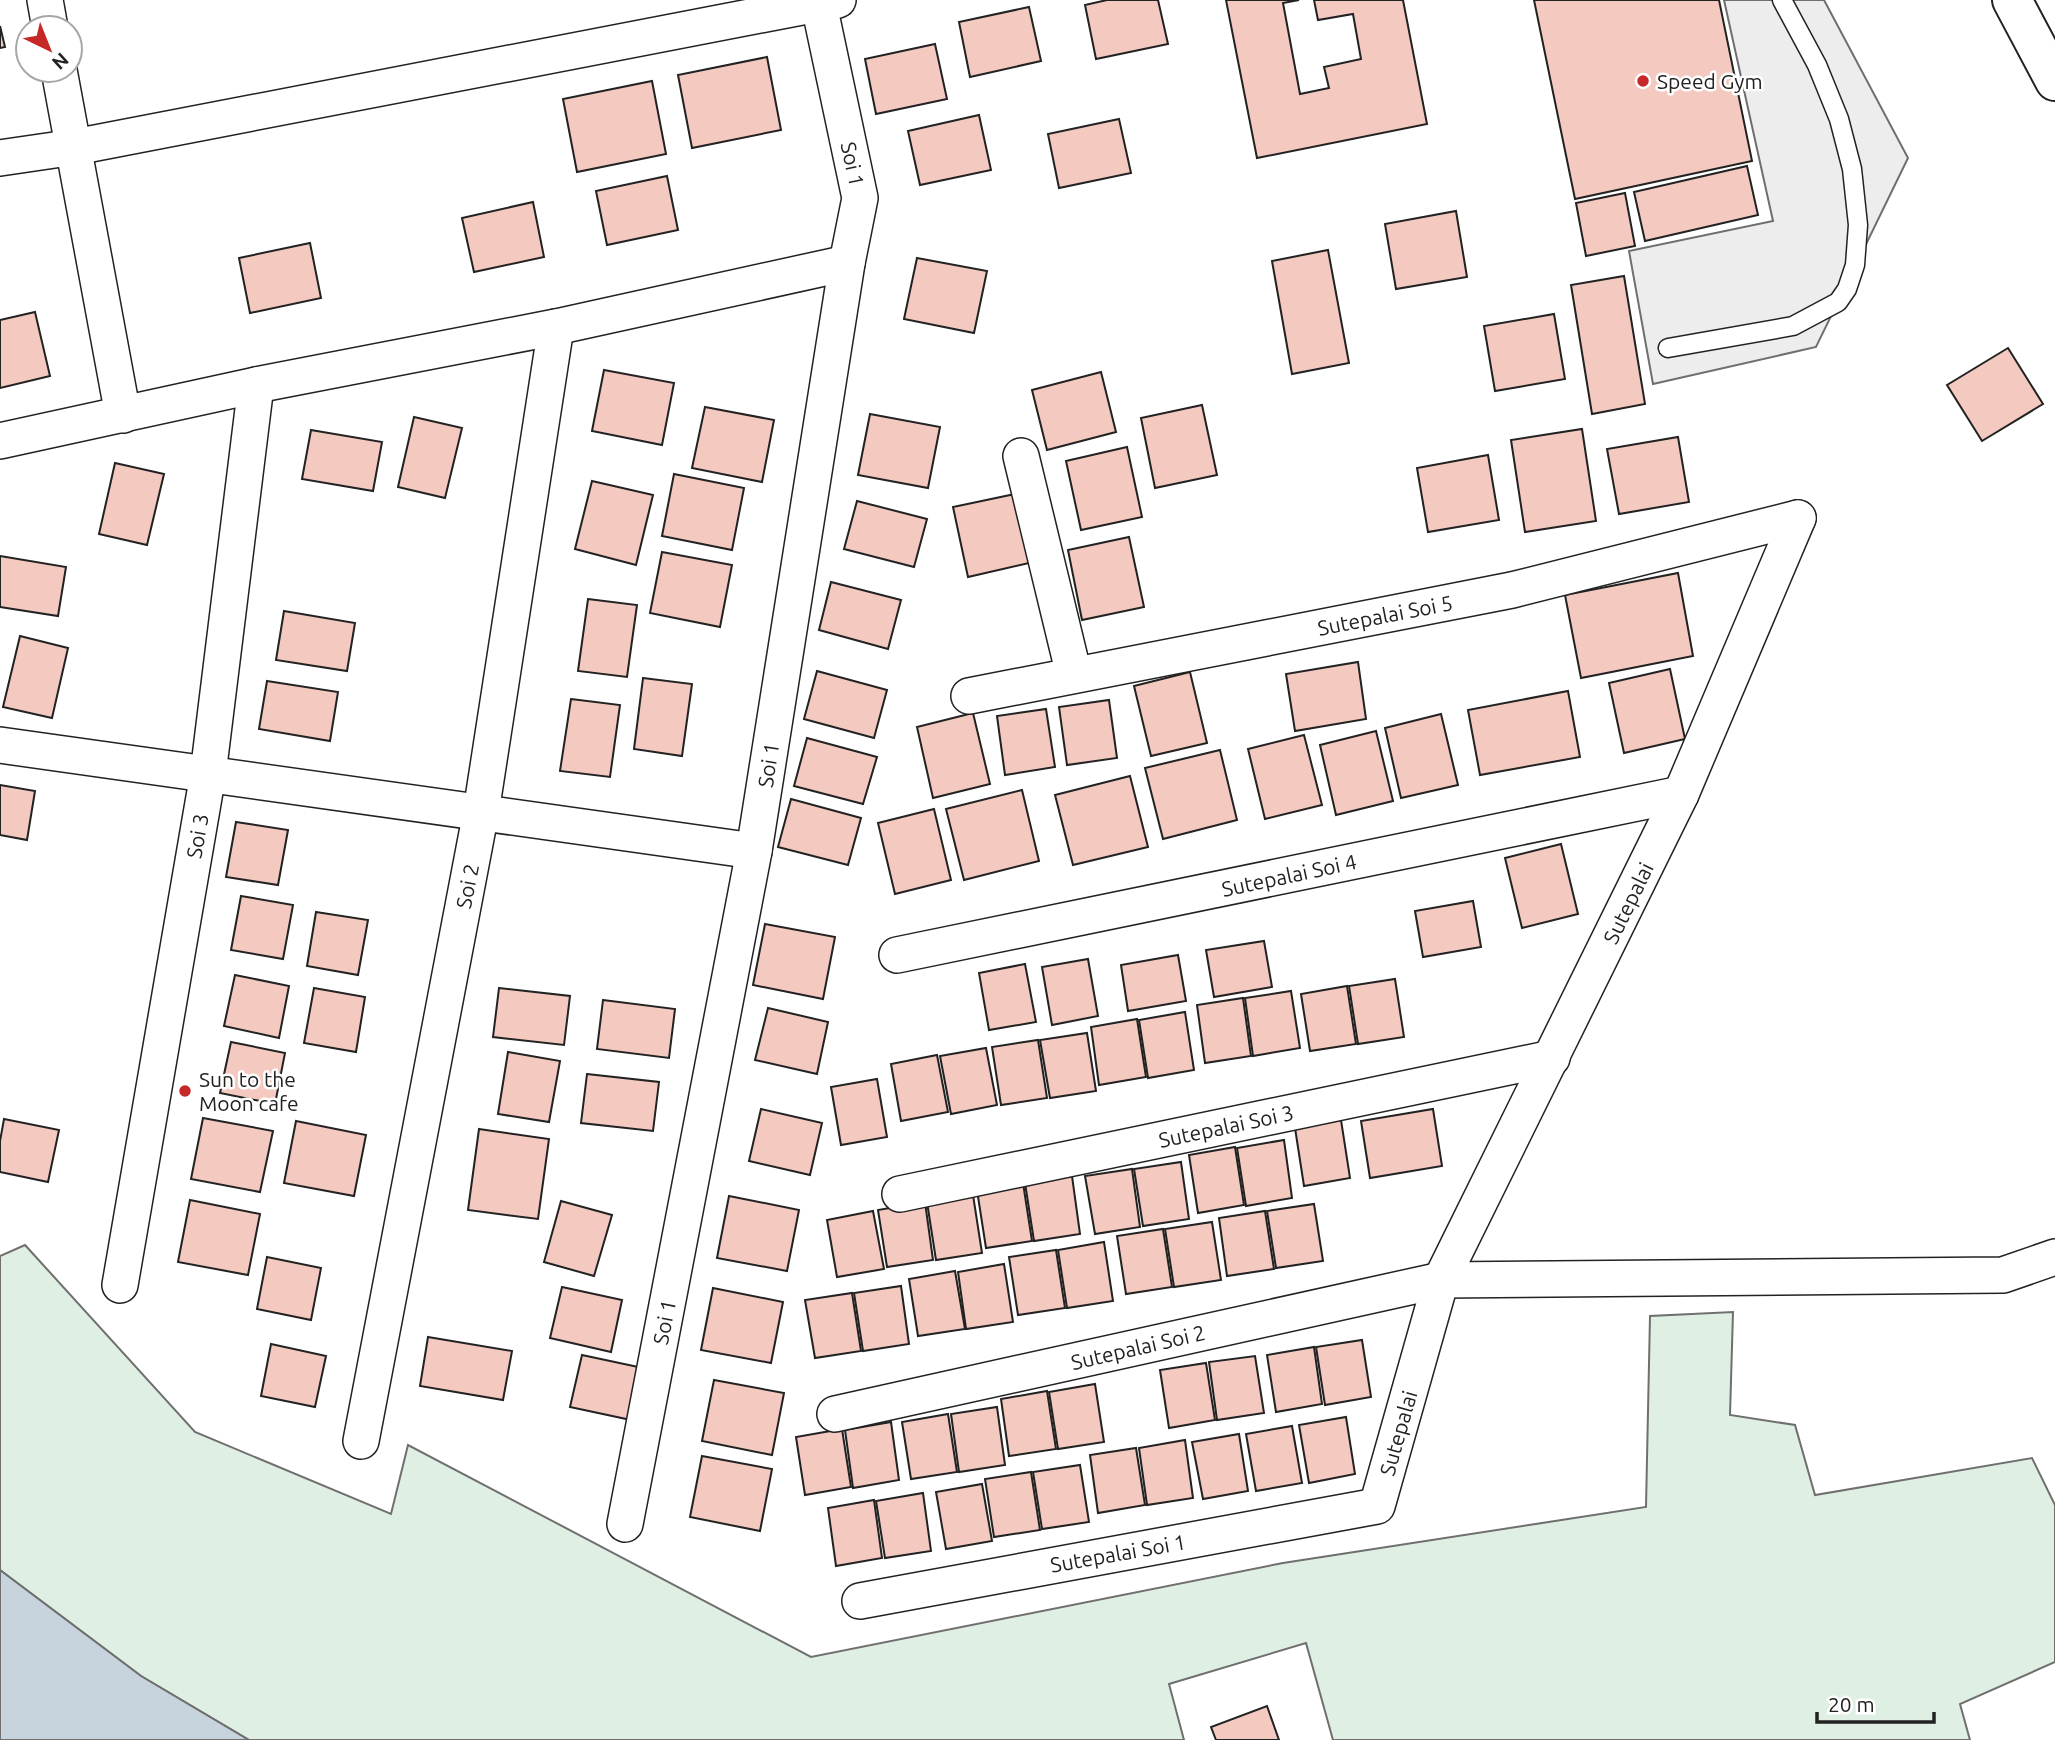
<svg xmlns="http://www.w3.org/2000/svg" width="2055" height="1740" font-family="Ubuntu,sans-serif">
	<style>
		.green { fill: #e0efe3; stroke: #6f6f6f; stroke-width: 2 }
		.parking { fill: #ededed; stroke: #6f6f6f; stroke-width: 2 }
		.water { fill: #c7d3dd; stroke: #6f6f6f; stroke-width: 2 }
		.building { fill: #f3c9c0; stroke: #222; stroke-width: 2 }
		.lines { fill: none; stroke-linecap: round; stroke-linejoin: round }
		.service-casing { stroke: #222; stroke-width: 21 }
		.minor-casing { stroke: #222; stroke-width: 38 }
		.primary-casing { stroke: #222; stroke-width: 42 }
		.service { stroke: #fff; stroke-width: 18 }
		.minor { stroke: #fff; stroke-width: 35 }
		.primary { stroke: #fff; stroke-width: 38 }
		.poi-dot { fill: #c62828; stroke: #fff; stroke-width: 2.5 }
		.labels { text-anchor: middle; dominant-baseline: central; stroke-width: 5; stroke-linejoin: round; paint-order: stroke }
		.poi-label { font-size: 21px; fill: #222; stroke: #fff; text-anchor: start }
		.street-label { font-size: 21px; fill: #222; stroke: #fff }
	</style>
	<rect width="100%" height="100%" fill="#fff"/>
	<path class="green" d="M25,1245L195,1432L391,1514L408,1445L811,1657L1283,1563L1646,1507L1650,1316L1733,1312L1730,1415L1795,1425L1815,1495L2032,1458L2055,1505V1662L1960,1704L1970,1740H1333L1306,1643L1169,1684L1184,1740H249L141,1676L0,1570V1256Z"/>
	<path class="parking" d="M1724,0H1824L1908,158L1816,347L1653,384L1629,251L1773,221Z"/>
	<path class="water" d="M0,1570L141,1676L249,1740H0Z"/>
	<g class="building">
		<path d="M1107,0H1158L1168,44L1096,59L1085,5Z"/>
		<path d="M1226,0H1299L1283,3L1300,94L1329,88L1324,67L1361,59L1353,14L1318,20L1314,0H1403L1427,124L1257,158Z"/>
		<path d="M1534,0H1719L1752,161L1575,199Z"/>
		<path d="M1029,7L1041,61L970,77L959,22Z"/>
		<path d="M0,26L5,47L0,48Z"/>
		<path d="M935,44L947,99L876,114L865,59Z"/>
		<path d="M767,57L781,130L692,148L678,75Z"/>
		<path d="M652,81L666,154L577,172L563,99Z"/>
		<path d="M979,115L991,170L920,185L908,131Z"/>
		<path d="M1119,119L1131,173L1059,188L1048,134Z"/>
		<path d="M1747,166L1758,215L1645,241L1634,192Z"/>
		<path d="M667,176L678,230L607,245L596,191Z"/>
		<path d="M1625,193L1635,246L1586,256L1576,203Z"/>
		<path d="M533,202L544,257L474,272L462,218Z"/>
		<path d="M1456,211L1467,277L1396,289L1385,224Z"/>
		<path d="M310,243L321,298L250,313L239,258Z"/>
		<path d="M1328,250L1349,363L1292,374L1272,261Z"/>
		<path d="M917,258L987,271L974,333L904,319Z"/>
		<path d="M1624,276L1645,404L1592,414L1571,285Z"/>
		<path d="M35,312L50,376L0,388V320Z"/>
		<path d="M1554,314L1565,379L1495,391L1484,326Z"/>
		<path d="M2008,348L2043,404L1982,441L1947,385Z"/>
		<path d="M604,370L674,383L662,445L592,431Z"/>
		<path d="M1101,372L1116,432L1047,450L1032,390Z"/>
		<path d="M1202,405L1217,475L1155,488L1141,418Z"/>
		<path d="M705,407L774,420L762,482L692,468Z"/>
		<path d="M870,414L940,427L928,488L858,475Z"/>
		<path d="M414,417L462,428L445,498L398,487Z"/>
		<path d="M1582,429L1596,521L1525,532L1511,440Z"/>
		<path d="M311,430L382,442L373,491L302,479Z"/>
		<path d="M1678,437L1689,502L1619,514L1607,449Z"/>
		<path d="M1127,447L1142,517L1081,530L1066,461Z"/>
		<path d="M1488,455L1499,520L1428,532L1417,468Z"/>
		<path d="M115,463L164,474L147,545L99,534Z"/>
		<path d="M674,474L744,488L732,550L662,536Z"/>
		<path d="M592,481L653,495L636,565L575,549Z"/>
		<path d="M1015,494L1029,563L968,577L953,507Z"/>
		<path d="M857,501L927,519L914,567L844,549Z"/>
		<path d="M1129,537L1144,607L1082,620L1068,550Z"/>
		<path d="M662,552L732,565L720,627L650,613Z"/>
		<path d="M0,556L66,567L58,616L0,607Z"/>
		<path d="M1678,573L1693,656L1581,678L1565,595Z"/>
		<path d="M831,582L901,600L888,649L819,630Z"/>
		<path d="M588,599L637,605L627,677L578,671Z"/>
		<path d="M284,611L355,623L347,671L276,660Z"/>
		<path d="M20,636L68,648L52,718L3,707Z"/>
		<path d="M1358,662L1366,719L1295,731L1286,674Z"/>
		<path d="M1670,669L1685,739L1624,753L1609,683Z"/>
		<path d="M817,671L887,690L874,738L804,719Z"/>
		<path d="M1190,672L1207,743L1151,756L1134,686Z"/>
		<path d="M643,678L692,684L682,756L634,749Z"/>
		<path d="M267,681L338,692L330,741L259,729Z"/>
		<path d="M1568,691L1580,757L1480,775L1468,710Z"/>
		<path d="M571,699L620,705L610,777L560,771Z"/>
		<path d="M1109,700L1117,758L1067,765L1059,707Z"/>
		<path d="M1046,709L1055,767L1005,775L997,716Z"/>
		<path d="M973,713L990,784L933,798L917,727Z"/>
		<path d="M1441,714L1458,785L1401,798L1385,728Z"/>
		<path d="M1376,731L1393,801L1336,815L1320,745Z"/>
		<path d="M1304,735L1322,805L1265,819L1248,749Z"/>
		<path d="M807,738L877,757L863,804L794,786Z"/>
		<path d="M1220,750L1237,820L1163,839L1145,768Z"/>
		<path d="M1130,776L1148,847L1073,865L1055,795Z"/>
		<path d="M0,785L35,791L27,840L0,835Z"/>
		<path d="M1022,790L1039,861L964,880L946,809Z"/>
		<path d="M791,799L861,818L848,865L778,847Z"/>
		<path d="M934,809L951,880L895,894L878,823Z"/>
		<path d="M236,822L288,830L278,885L226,877Z"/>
		<path d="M1561,844L1578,914L1522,928L1505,858Z"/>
		<path d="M241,896L293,905L283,959L231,950Z"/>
		<path d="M1473,901L1481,947L1423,957L1415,911Z"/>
		<path d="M316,912L368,920L358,975L307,966Z"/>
		<path d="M765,924L835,937L823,999L753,985Z"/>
		<path d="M1264,941L1272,987L1214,997L1206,950Z"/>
		<path d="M1178,955L1186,1001L1128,1011L1121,965Z"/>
		<path d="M1088,959L1098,1016L1052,1025L1042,967Z"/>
		<path d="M1025,964L1036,1022L989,1030L979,973Z"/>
		<path d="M235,975L289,986L279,1038L224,1026Z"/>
		<path d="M1395,979L1404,1037L1358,1044L1349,986Z"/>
		<path d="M1347,986L1356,1044L1310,1051L1301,994Z"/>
		<path d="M314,988L365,997L356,1052L304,1043Z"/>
		<path d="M499,988L570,996L564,1045L493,1037Z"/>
		<path d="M1291,991L1300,1048L1253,1056L1245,998Z"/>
		<path d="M1243,998L1251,1056L1205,1063L1197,1005Z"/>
		<path d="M603,1000L675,1009L669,1058L597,1049Z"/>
		<path d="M768,1008L828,1022L817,1074L755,1060Z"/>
		<path d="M1185,1012L1194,1070L1148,1078L1139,1020Z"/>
		<path d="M1137,1019L1146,1077L1099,1085L1091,1027Z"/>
		<path d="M1087,1033L1096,1091L1050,1098L1040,1040Z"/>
		<path d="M1038,1040L1047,1098L1001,1105L992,1047Z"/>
		<path d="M231,1042L285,1053L275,1104L220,1093Z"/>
		<path d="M986,1048L997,1105L951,1114L940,1056Z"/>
		<path d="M508,1052L560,1061L549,1122L498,1114Z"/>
		<path d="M937,1055L948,1112L901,1121L891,1064Z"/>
		<path d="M587,1074L659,1082L653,1131L581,1123Z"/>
		<path d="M877,1079L887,1137L841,1145L831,1087Z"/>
		<path d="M761,1109L822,1123L810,1175L749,1161Z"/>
		<path d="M1433,1109L1442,1166L1370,1178L1361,1121Z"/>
		<path d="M203,1118L273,1131L260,1192L191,1179Z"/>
		<path d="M4,1119L59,1130L48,1182L0,1172V1141Z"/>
		<path d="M1341,1120L1350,1178L1304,1186L1295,1128Z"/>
		<path d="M296,1121L366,1135L354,1196L284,1183Z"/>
		<path d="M479,1129L549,1139L538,1219L468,1210Z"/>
		<path d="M1284,1140L1292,1198L1246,1206L1237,1148Z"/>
		<path d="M1235,1147L1244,1205L1198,1213L1189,1155Z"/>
		<path d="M1181,1162L1189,1219L1143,1226L1134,1169Z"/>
		<path d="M1132,1169L1140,1227L1095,1234L1085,1176Z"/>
		<path d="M1072,1176L1080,1234L1034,1241L1025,1183Z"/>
		<path d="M1023,1183L1032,1241L986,1248L977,1190Z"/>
		<path d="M973,1195L982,1253L936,1260L927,1202Z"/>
		<path d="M729,1196L799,1210L787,1271L717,1258Z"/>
		<path d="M190,1200L260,1214L248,1275L178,1262Z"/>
		<path d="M561,1201L612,1215L594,1276L544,1262Z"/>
		<path d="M925,1202L933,1260L887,1267L878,1210Z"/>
		<path d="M1314,1204L1323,1261L1276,1268L1267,1211Z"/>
		<path d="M873,1211L884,1269L837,1277L827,1220Z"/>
		<path d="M1265,1211L1274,1269L1227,1276L1219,1218Z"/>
		<path d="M1212,1222L1221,1280L1174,1287L1165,1229Z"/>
		<path d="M1163,1229L1172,1287L1126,1294L1117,1236Z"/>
		<path d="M1104,1242L1113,1301L1067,1308L1058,1250Z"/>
		<path d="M1056,1250L1065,1308L1018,1315L1009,1257Z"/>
		<path d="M267,1257L321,1268L311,1320L257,1309Z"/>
		<path d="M1004,1264L1013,1322L966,1329L958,1272Z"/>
		<path d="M955,1271L965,1329L918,1336L909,1279Z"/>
		<path d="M901,1286L909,1344L863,1351L854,1293Z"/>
		<path d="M562,1287L622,1300L611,1352L550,1338Z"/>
		<path d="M713,1288L783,1302L771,1363L701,1350Z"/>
		<path d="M852,1293L861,1351L815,1358L805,1300Z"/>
		<path d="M428,1337L512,1351L503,1400L420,1386Z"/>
		<path d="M1362,1340L1371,1397L1325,1405L1316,1347Z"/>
		<path d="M271,1344L326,1356L315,1407L261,1396Z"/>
		<path d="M1314,1347L1322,1404L1276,1412L1267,1355Z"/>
		<path d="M582,1355L643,1368L631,1420L570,1407Z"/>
		<path d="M1255,1356L1264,1413L1217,1420L1209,1362Z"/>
		<path d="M1206,1363L1215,1420L1169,1428L1160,1370Z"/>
		<path d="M714,1380L784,1393L772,1455L702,1441Z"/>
		<path d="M1095,1384L1104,1442L1058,1449L1049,1392Z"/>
		<path d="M1047,1391L1056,1449L1009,1456L1001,1399Z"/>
		<path d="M997,1407L1005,1465L959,1472L951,1414Z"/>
		<path d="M948,1414L957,1472L911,1479L902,1422Z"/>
		<path d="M1346,1417L1355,1474L1309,1483L1299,1425Z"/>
		<path d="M891,1422L899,1480L853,1488L845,1430Z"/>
		<path d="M1292,1426L1302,1483L1256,1491L1246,1434Z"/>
		<path d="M842,1429L851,1487L805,1495L796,1437Z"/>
		<path d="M1239,1434L1248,1491L1203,1499L1192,1442Z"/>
		<path d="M1185,1440L1193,1498L1147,1505L1139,1448Z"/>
		<path d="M1136,1448L1145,1505L1098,1513L1090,1455Z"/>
		<path d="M702,1456L772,1469L760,1531L690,1517Z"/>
		<path d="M1080,1465L1089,1522L1042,1529L1033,1472Z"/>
		<path d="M1031,1472L1040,1530L994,1537L985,1479Z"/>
		<path d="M982,1484L992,1541L946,1549L936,1492Z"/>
		<path d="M923,1493L931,1551L885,1558L876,1501Z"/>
		<path d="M874,1500L882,1558L836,1566L828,1508Z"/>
		<path d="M1267,1706L1279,1740H1216L1211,1727Z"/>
	</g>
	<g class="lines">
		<g class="service-casing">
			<path id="service" d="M1668,348L1793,326L1838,302L1847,289L1855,265L1858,225L1852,169L1839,119L1817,65L1782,0"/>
		</g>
		<g class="minor-casing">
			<g id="minor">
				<path d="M45,0L50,28"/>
				<path d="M59,70L123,415"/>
				<path d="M0,158L75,147L838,0"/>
				<path d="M0,441L256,385L556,327L847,263"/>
				<path d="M1021,456L1074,675"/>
				<path d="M969,696L1512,590L1798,518"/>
				<path d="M0,745L754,851"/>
				<path d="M897,955L1681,794"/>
				<path d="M900,1194L1552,1058"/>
				<path d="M120,1285L208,774L256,385"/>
				<path d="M835,1414L1441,1280L2003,1275L2055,1257"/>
				<path d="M361,1441L481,812L556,327"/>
				<path d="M625,1524L754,851L847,263L860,198L818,0"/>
				<path d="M860,1601L1377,1506L1441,1280L1681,794L1798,518"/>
			</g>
		</g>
		<g class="primary-casing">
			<path id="primary" d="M2012,0L2055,81"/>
		</g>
		<use href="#service" class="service"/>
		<use href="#minor" class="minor"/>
		<use href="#primary" class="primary"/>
	</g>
	<g class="poi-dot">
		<circle cx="1643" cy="81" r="7"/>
		<circle cx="185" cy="1091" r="7"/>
	</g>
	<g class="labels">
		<g class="poi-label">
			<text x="1657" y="81">Speed Gym</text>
			<text x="199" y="1079">Sun to the<tspan x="199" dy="24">Moon cafe</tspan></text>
		</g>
		<g class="street-label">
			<text transform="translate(853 164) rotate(78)">Soi 1</text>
			<text transform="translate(1385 615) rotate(-11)">Sutepalai Soi 5</text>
			<text transform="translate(768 765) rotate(-81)">Soi 1</text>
			<text transform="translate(197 836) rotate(-80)">Soi 3</text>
			<text transform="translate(1289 875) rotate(-12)">Sutepalai Soi 4</text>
			<text transform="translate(467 886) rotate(-79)">Soi 2</text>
			<text transform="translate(1628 903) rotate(-64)">Sutepalai</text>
			<text transform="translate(1226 1126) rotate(-12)">Sutepalai Soi 3</text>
			<text transform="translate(664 1322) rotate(-79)">Soi 1</text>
			<text transform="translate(1138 1347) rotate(-13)">Sutepalai Soi 2</text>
			<text transform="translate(1398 1433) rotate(-74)">Sutepalai</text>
			<text transform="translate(1118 1553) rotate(-10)">Sutepalai Soi 1</text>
		</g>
	</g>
	<g transform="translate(49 49) rotate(137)"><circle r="33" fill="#ffffff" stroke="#a7a7a7" stroke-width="2"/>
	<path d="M0-5L12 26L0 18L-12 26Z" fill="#c62828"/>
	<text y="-10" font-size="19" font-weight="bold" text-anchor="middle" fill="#222222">N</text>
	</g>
	<path d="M1817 1712v10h117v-10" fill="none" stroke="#222222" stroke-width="3.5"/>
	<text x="1828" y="1712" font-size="21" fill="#222222" stroke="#ffffff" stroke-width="5" paint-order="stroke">20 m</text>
</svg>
